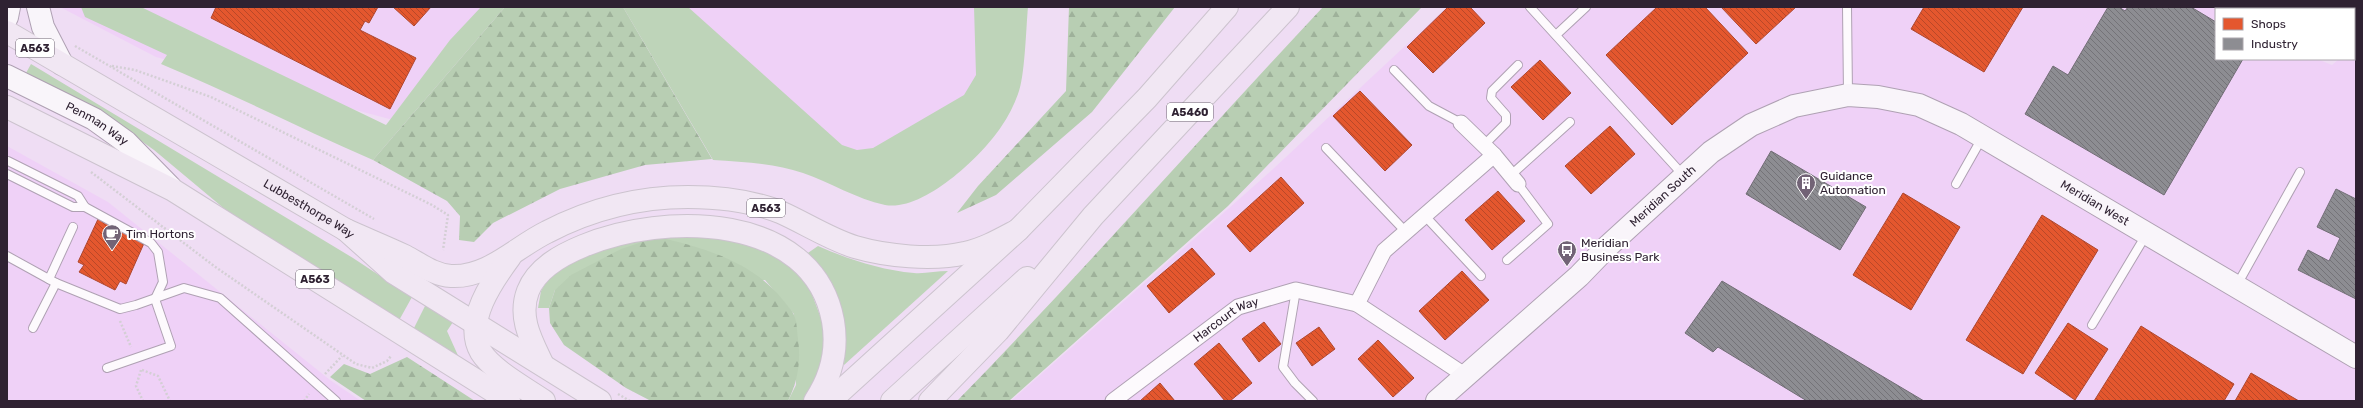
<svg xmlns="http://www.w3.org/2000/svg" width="2363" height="408" font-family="Rubik,sans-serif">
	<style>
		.built { fill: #efd1f7 }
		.grass { fill: #bed4b9 }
		.forest { fill: url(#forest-firs) }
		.shops { fill: url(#shops-back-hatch); stroke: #ae472f }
		.industry { fill: url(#industry-back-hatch); stroke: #716d75 }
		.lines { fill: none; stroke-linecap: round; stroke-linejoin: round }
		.lane-casing { stroke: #afa1b3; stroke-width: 10 }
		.street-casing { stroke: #afa1b3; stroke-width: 17 }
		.secondary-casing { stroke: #afa1b3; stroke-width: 24 }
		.highway-casing { stroke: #ccc3ce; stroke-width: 24 }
		.path { stroke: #d4cfd5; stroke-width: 2.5; stroke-dasharray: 2 2; stroke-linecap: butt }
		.lane { stroke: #fdfafd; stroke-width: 8 }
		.street { stroke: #fdfafd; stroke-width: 15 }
		.secondary { stroke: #f9f5fa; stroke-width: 22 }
		.highway { stroke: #f1e7f3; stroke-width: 22 }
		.labels { text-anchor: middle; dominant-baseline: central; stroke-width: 4; stroke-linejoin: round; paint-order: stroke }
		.shield { fill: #fff; stroke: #6d6470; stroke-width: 1 }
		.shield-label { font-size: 11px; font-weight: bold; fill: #2f2232 }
		.street-label { font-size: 12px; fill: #2f2232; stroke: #fff }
		.poi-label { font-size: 12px; fill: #2f2232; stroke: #fff; text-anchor: start }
	</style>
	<defs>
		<pattern id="forest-firs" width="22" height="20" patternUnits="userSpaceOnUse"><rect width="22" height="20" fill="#b8ceb3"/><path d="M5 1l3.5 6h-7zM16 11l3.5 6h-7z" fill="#9eb19a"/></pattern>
		<pattern id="shops-back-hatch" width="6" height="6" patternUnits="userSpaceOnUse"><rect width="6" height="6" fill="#e4572e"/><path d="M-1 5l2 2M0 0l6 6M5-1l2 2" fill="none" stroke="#b94828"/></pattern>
		<pattern id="industry-back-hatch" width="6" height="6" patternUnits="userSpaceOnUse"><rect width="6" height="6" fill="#8d8d92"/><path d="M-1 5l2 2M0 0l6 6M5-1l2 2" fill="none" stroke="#747378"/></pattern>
	</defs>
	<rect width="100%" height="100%" fill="#efddf4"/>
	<g class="built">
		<path d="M60,7H501L397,121L156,57Z"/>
		<path d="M668,7H1014L994,84L861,162Z"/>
		<path d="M1447,7H2273L2276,9H2216V59H2317L2332,65L2339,59L2356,60V401H1011L1272,170Z"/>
		<path d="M7,146L108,202L330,380L361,401H7Z"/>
	</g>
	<g class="grass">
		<path d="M81,7H141L386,125L450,40L481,7H505L373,160C302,129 233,94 161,64L167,55L85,17Z"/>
		<path d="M623,7H688L842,145L857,150L873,148L964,95L976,75L974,7H1028C1026,28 1025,77 1018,94C1014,105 1008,117 1001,127C981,157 923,212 885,205C856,199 830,182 803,173C774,163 743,162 713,160Z"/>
		<path d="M31,64L353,258L412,297L397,324L239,221L154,150L106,116L26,73Z"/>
		<path d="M697,232L776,252L807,281L825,329L822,365L809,396L804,401H788L796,385L794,314L765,280L555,290L549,308H538L541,291L548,279L565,265L619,241Z"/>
		<path d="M818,246C848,259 880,270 914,273C924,274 937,271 948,271L844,365C846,313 845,292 805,255Z"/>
		<path d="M426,304L453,322L447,331L460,360L413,330Z"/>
	</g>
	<g class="forest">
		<path d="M505,7H623L712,159L645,165L560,189L493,223L474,242L459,240L460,216L447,201L373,160Z"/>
		<path d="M1069,7H1175L1092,112L996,195L957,213L978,186L1066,91Z"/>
		<path d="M1323,7H1422L1228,206L1009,401H957C1082,273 1200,138 1323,7Z"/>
		<path d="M2307,7H2356V54L2354,53V9H2306Z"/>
		<path d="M657,237C703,247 753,262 783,300C786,304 792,310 794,315C797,322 797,331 798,339C801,361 798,381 788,401H651L626,388L564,345L550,323L549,308L555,290L571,275L621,249Z"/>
		<path d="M407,357L475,401H366L330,377L344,364L370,374Z"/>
	</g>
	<g class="shops">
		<path d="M216,7H378L369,23L365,21L360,30L416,58L390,109L211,18Z"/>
		<path d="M393,7H431L414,26Z"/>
		<path d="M1448,7H1470L1485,23L1433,73L1407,47Z"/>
		<path d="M1657,7H1705L1748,53L1672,125L1606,55Z"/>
		<path d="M1721,7H1796L1756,44Z"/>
		<path d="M1924,7H2023L1984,72L1911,29Z"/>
		<path d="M1540,60L1571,93L1543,120L1511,87Z"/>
		<path d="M1360,91L1412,145L1385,171L1333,116Z"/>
		<path d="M1610,126L1635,154L1591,194L1565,166Z"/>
		<path d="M1281,177L1304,203L1250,252L1227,226Z"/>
		<path d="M1498,191L1525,221L1492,250L1465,220Z"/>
		<path d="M1903,193L1960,227L1911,310L1853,275Z"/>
		<path d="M2042,215L2098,250L2023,374L1966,340Z"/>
		<path d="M99,217L145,241L126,284L120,281L115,290L79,272L84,265L78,262Z"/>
		<path d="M1192,248L1215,274L1169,313L1147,286Z"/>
		<path d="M1462,271L1489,300L1445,340L1419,311Z"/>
		<path d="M1264,322L1281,344L1259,362L1242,339Z"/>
		<path d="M2068,323L2108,349L2075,400L2035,373Z"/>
		<path d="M2141,326L2234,384L2224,401H2094Z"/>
		<path d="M1319,327L1335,349L1312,366L1296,343Z"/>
		<path d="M1378,340L1414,378L1393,397L1358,359Z"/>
		<path d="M1219,343L1252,383L1230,401H1225L1194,364Z"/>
		<path d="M2251,373L2299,401H2235Z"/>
		<path d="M1160,383L1175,401H1140Z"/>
	</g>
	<g class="industry">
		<path d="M2108,7H2119L2125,11L2128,7H2191L2216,22V59H2243L2164,195L2025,114L2053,66L2068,75Z"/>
		<path d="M1771,151L1866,207L1840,250L1746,194Z"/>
		<path d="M2336,189L2356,199V299L2298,270L2308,250L2329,261L2340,238L2317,227Z"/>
		<path d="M1722,281L1924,401H1807L1718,347L1713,352L1685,333Z"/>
	</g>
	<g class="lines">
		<g class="lane-casing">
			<g id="lane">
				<path d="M1530,7L1684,176"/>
				<path d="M1847,7L1848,94"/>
				<path d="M1556,35L1586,7"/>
				<path d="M1394,70L1429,106L1461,123"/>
				<path d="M1484,145L1506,123V115L1491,98L1492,91L1518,65"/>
				<path d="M1326,148L1405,231"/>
				<path d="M8,161L78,196L85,207L151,243L158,252L163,282L155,299L171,346L107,368"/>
				<path d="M7,174L73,207H85"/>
				<path d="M1511,175L1570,122"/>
				<path d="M1956,184L1982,138"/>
				<path d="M1425,216L1481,276"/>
				<path d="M7,256L56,283L120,309L136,305L184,288L220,298L336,401"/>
				<path d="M1507,260L1548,224L1518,184"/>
				<path d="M49,279L73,227"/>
				<path d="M2237,285L2300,172"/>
				<path d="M1296,290L1283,367L1295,383L1313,401"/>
				<path d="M2092,325L2146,235"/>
				<path d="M33,328L56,283"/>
			</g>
		</g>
		<g class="street-casing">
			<g id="street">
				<path d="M1461,123L1494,155L1518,184"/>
				<path d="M1357,304L1384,251L1494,155"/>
				<path id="s1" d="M1113,401L1238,307L1296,290L1357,304L1466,376"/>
			</g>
		</g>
		<g class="secondary-casing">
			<g id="secondary">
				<path d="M38,7L43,27L62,64"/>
				<path d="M7,17L9,7"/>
				<path id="s2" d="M7,76L94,119L126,142L170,187"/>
				<path id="s3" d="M1437,401L1579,276L1607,247L1711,152L1751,125L1794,106L1848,95L1878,97L1919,105L1961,124L2356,357"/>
			</g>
		</g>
		<g class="highway-casing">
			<g id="highway">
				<path id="s4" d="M7,32L346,230L394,273L600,401"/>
				<path d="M7,107L173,190L509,401"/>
				<path d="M346,230C366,239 386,247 405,256C420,264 434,275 451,276C488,278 516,247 547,232C591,209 638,197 688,197C718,197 752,201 780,212C805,223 829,239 855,247C886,256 933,261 965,253C984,249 1001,239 1018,230"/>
				<path d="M510,257C493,280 463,322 481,352C492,370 525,388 544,401"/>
				<path d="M542,363C531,340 518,317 528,291C537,268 561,255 583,246C663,212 813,212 833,321C838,350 831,377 815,401"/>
				<path d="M830,401L1018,230L1147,98L1227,7"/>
				<path d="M892,401L1027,278"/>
				<path d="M930,401L998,331L1093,216L1288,7"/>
			</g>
		</g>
		<g class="path">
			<path d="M75,46L374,219"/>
			<path d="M112,66L135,70L211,97L432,205L448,215L443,250"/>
			<path d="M91,172L214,266L356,364L372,368L387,361L391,356"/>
			<path d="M120,321L131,347"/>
			<path d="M141,370L136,386L143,401"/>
			<path d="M142,370L158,376L170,401"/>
			<path d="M325,374L342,356"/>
			<path d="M618,394L630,401"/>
			<path d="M304,401L309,394"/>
		</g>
		<use href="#lane" class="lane"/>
		<use href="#street" class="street"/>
		<use href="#secondary" class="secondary"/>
		<use href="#highway" class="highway"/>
	</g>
	<defs>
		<g id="building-pin" transform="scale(1)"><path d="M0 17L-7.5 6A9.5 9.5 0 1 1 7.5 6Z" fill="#726376" stroke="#fff"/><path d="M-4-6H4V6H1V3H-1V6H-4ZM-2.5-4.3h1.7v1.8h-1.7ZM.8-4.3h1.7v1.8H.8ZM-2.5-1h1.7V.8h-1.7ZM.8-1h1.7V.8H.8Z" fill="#fff"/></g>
		<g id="cafe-pin" transform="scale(1)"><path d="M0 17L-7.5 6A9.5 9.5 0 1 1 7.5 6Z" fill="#726376" stroke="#fff"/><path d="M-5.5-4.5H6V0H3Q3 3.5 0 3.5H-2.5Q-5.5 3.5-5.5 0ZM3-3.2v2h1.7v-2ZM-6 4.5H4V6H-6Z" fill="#fff"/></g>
		<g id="bus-pin" transform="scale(1)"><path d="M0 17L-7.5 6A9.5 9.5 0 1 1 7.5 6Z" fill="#726376" stroke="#fff"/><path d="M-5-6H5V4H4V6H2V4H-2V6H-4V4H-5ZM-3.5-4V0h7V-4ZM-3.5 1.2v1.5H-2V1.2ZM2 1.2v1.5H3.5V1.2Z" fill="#fff"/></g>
	</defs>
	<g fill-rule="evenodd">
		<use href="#building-pin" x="1806" y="183"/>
		<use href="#cafe-pin" x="112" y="234"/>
		<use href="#bus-pin" x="1567" y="250"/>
	</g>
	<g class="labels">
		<g class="shield">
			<rect x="16" y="39" width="38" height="18" rx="3"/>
			<rect x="1167" y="103" width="46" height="18" rx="3"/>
			<rect x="747" y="199" width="38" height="18" rx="3"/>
			<rect x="296" y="270" width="38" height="18" rx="3"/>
		</g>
		<g class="shield-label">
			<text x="35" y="48">A563</text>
			<text x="1190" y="112">A5460</text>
			<text x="766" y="208">A563</text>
			<text x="315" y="279">A563</text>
		</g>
		<g class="street-label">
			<text stroke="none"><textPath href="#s2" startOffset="102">Penman Way</textPath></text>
			<text stroke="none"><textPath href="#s3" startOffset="305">Meridian South</textPath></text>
			<text stroke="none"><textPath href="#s3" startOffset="794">Meridian West</textPath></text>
			<text stroke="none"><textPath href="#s4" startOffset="350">Lubbesthorpe Way</textPath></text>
			<text stroke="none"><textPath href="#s1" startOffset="140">Harcourt Way</textPath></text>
		</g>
		<g class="poi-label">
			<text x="1820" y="176">Guidance<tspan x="1820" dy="14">Automation</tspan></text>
			<text x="126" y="234">Tim Hortons</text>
			<text x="1581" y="243">Meridian<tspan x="1581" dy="14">Business Park</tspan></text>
		</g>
	</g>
	<rect width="2363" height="408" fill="none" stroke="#2f2232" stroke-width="16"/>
	<rect x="2215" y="8" width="140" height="52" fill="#ffffff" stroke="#aca7ad"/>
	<rect x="2223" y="18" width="20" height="12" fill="#e4572e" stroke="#aca7ad"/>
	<text x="2251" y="28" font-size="12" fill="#2f2232">Shops</text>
	<rect x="2223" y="38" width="20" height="12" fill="#8d8d92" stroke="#aca7ad"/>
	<text x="2251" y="48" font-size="12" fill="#2f2232">Industry</text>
</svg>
